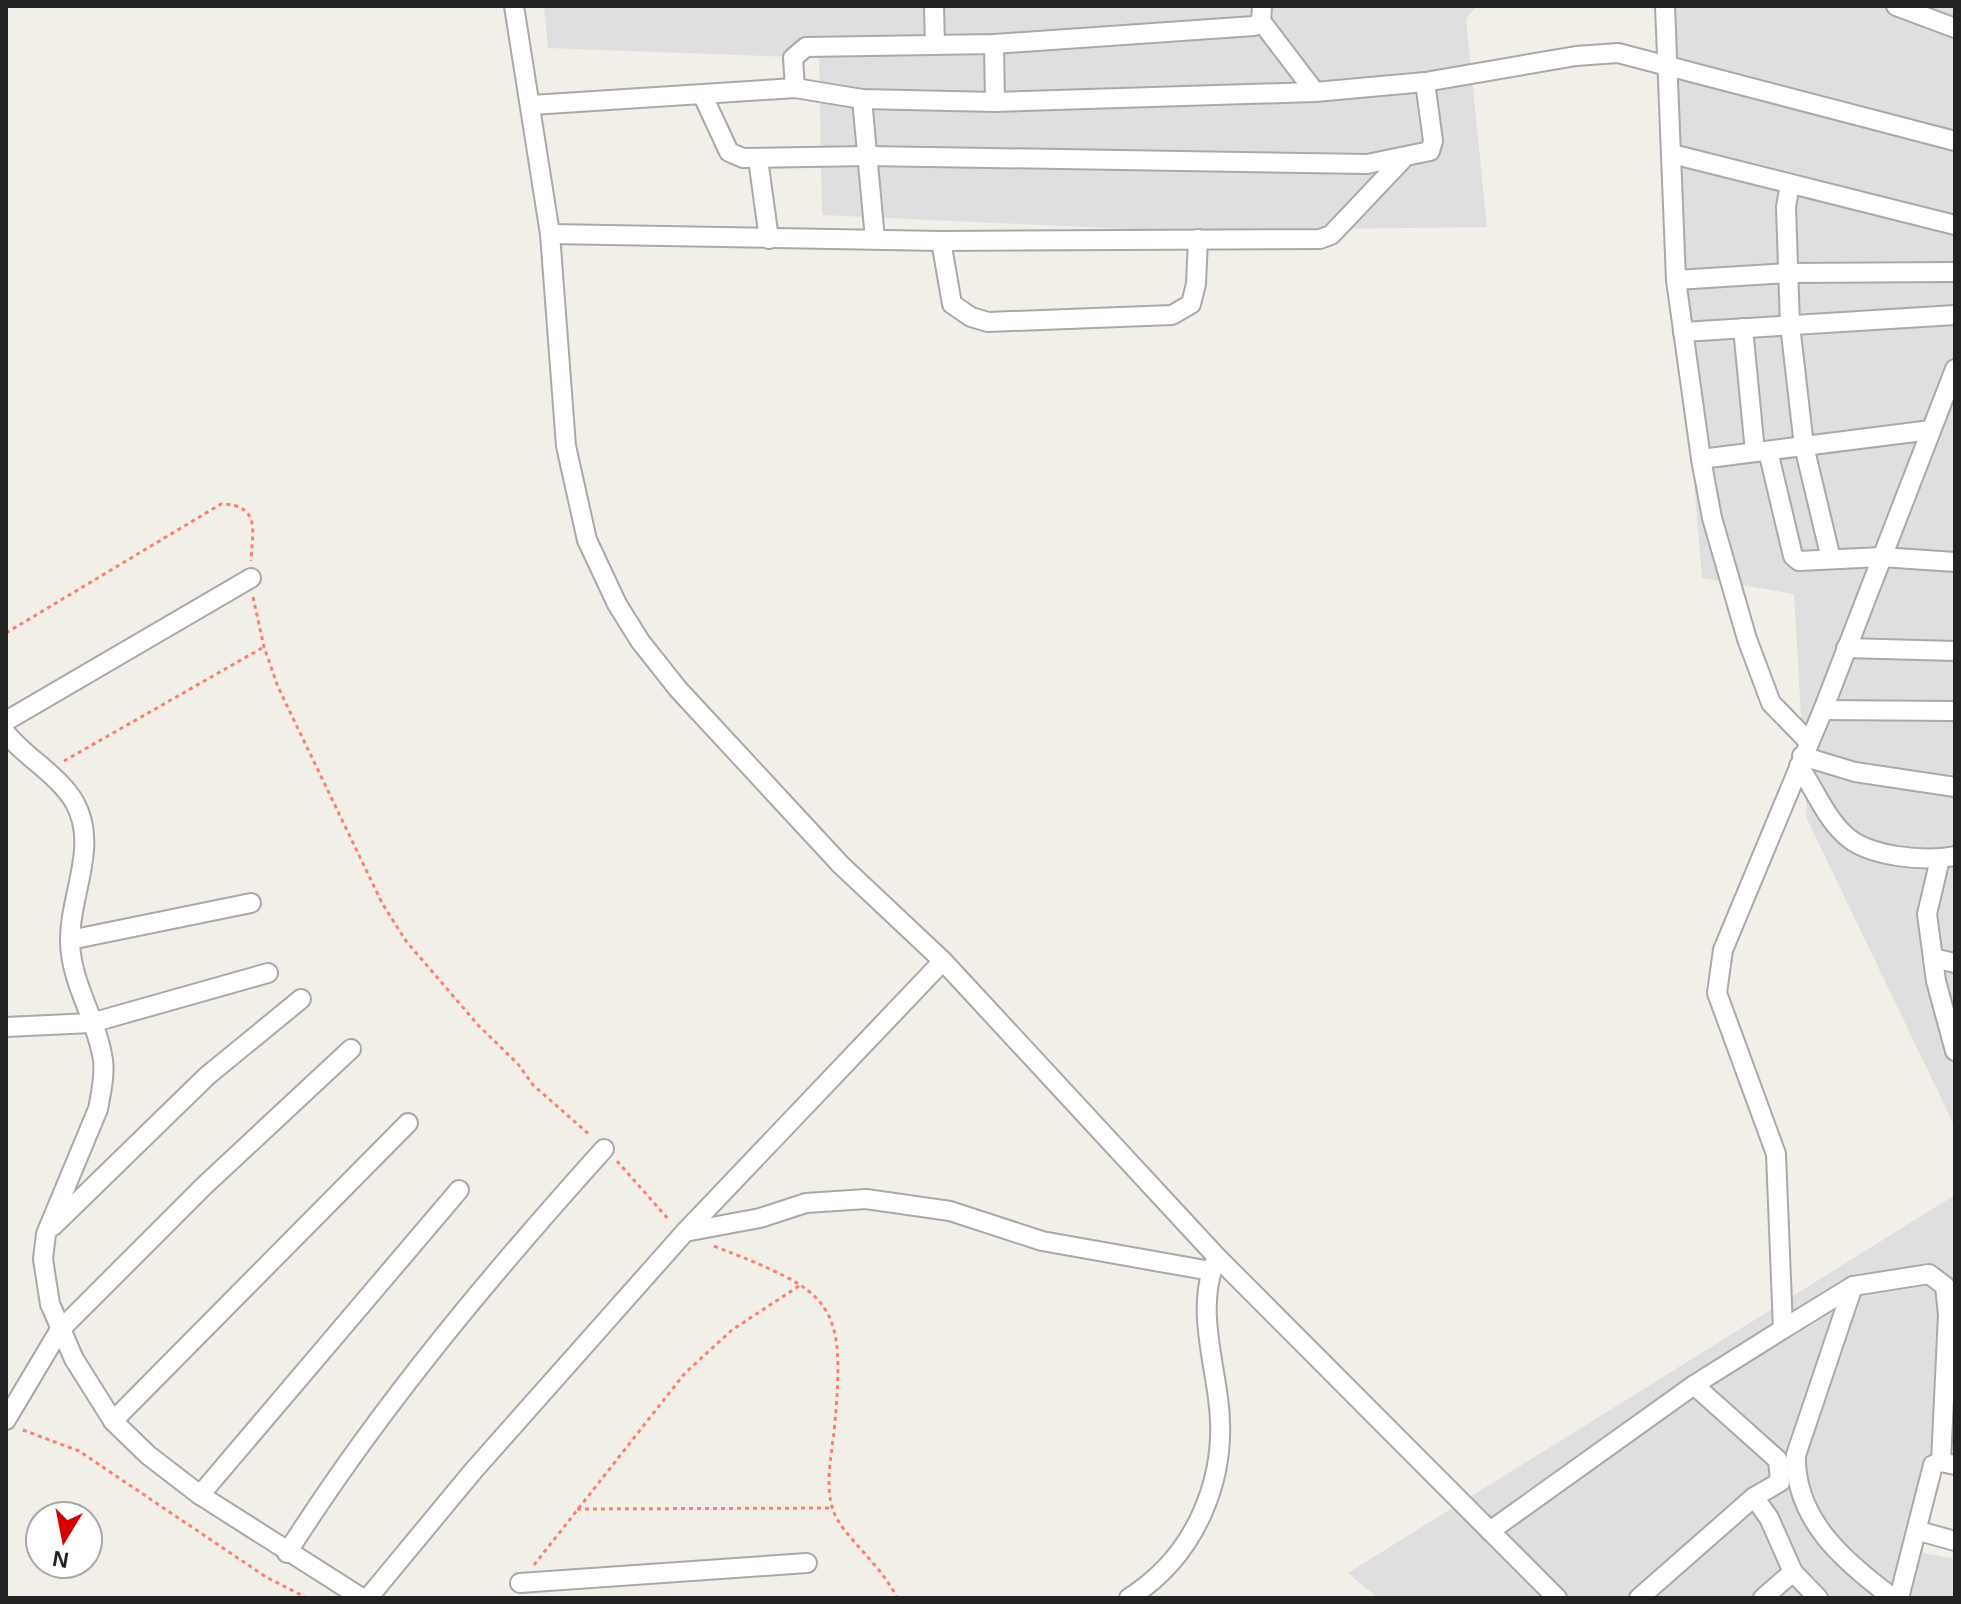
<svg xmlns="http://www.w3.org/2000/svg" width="1961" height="1604" font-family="Helvetica,sans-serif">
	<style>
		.residential { fill: #e0dfdf }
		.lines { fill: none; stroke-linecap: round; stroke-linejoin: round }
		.minor-casing { stroke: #a9a9a9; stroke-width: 22 }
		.path { stroke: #fa8072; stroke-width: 3; stroke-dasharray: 4 4; stroke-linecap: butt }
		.minor { stroke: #fff; stroke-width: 18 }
	</style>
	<rect width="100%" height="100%" fill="#f2efe9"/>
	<g class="residential">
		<path d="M544,6H1477L1466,19L1487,227L1174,231L822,215L819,58L548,48Z"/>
		<path d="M1655,6H1955V1127L1807,819L1794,594L1702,578Z"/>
		<path d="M1955,1195V1396L1922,1553L1955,1559V1598H1378L1348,1573Z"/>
	</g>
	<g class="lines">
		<g class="minor-casing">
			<g id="minor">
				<path d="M514,6L550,234L566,446L587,540L617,604L640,641L678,689L841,865L943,961L1217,1257L1557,1598"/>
				<path d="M934,6L935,45"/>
				<path d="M1665,6L1676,280L1789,273L1955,272"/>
				<path d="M1896,6L1955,28"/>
				<path d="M1261,21L1315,92"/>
				<path d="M994,44L995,102"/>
				<path d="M795,88L793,58L806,47L994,44L1254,26L1261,21L1262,6"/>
				<path d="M703,96L729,152L743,158L868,156L1367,164L1430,151L1433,141L1425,82"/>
				<path d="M862,99L875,239"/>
				<path d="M532,105L795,88L862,99L995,102L1315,92L1425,82L1576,56L1618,53L1955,141"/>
				<path d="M1672,154L1955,225"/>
				<path d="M758,159L769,239"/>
				<path d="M1790,184L1786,207L1790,325L1804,446L1831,559"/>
				<path d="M550,234L941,241L1320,239L1331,235L1403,159"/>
				<path d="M941,241L952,304L971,317L988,322L1172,315L1191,304L1196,284L1198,239"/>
				<path d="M1676,280L1701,459L1931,430"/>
				<path d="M1743,328L1755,452"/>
				<path d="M1683,332L1955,315"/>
				<path d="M1768,451L1793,556L1799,561L1881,557L1955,562"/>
				<path d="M1701,459L1712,518L1747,639L1771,703L1808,741"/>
				<path d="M1846,648L1955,651"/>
				<path d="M1823,710L1955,711"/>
				<path d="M6,721L251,578"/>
				<path d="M6,733C26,758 59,775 75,803C99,847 69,896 70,942C71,984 97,1019 103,1060C105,1076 101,1093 98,1109L46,1234L43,1259L50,1304L74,1359L113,1421L148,1455L200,1495L362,1598"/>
				<path d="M1802,756L1855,772L1955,787"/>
				<path d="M1799,766C1813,787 1826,818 1845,835C1868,857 1925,862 1955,856"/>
				<path d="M1940,859L1927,914L1936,981L1955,1051"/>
				<path d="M70,940L251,903"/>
				<path d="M1933,958L1955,963"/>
				<path d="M6,1027L91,1023L268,973"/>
				<path d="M53,1226L207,1076L301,999"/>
				<path d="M685,1232L760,1218L806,1203L866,1199L950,1211L1042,1241L1211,1271"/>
				<path d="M1853,1286L1796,1455C1794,1520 1846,1563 1893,1598"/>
				<path d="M1783,1329L1853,1286L1929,1274L1945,1286L1948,1315L1941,1462"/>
				<path d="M6,1420L59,1331L204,1186L351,1049"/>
				<path d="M113,1421L408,1123"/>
				<path d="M200,1495L459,1190"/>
				<path d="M1754,1497L1769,1518L1793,1572"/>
				<path d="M1490,1531L1694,1385L1783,1329L1776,1154L1717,993L1723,950L1823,710L1955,369"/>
				<path d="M1919,1531L1955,1541"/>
				<path d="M287,1553C379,1408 489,1277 604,1149"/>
				<path d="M520,1583L807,1563"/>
				<path d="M368,1598L474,1470L685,1232L943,961"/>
				<path d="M1129,1598C1197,1555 1229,1476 1218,1398C1212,1352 1197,1304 1216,1259"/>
				<path d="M1639,1598L1754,1497L1780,1482L1778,1460L1694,1385"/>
				<path d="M1763,1598L1793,1572L1818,1598"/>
				<path d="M1899,1598L1933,1465L1941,1462L1955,1465"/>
			</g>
		</g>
		<g class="path">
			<path d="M253,597L264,647L278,687L382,903L406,941L478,1025L518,1064L533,1085L591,1136"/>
			<path d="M6,633L221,504C262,505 252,532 251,561"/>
			<path d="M64,761L262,648"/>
			<path d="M617,1161L670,1221"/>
			<path d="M714,1246C833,1293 847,1299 834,1432C831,1457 825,1486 833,1510C841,1535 882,1565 897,1598"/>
			<path d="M23,1430L79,1451L266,1577L307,1598"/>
			<path d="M577,1509L832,1508"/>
			<path d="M534,1565L685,1373L732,1330L802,1284"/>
		</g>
		<use href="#minor" class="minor"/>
	</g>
	<rect width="1961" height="1604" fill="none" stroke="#222222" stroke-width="16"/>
	<g transform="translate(64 1540) rotate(190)"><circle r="38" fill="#ffffff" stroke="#a7a7a7" stroke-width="2"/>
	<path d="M0-6L14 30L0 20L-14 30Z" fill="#d40000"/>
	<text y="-12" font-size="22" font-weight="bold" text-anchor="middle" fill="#222222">N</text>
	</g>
</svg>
